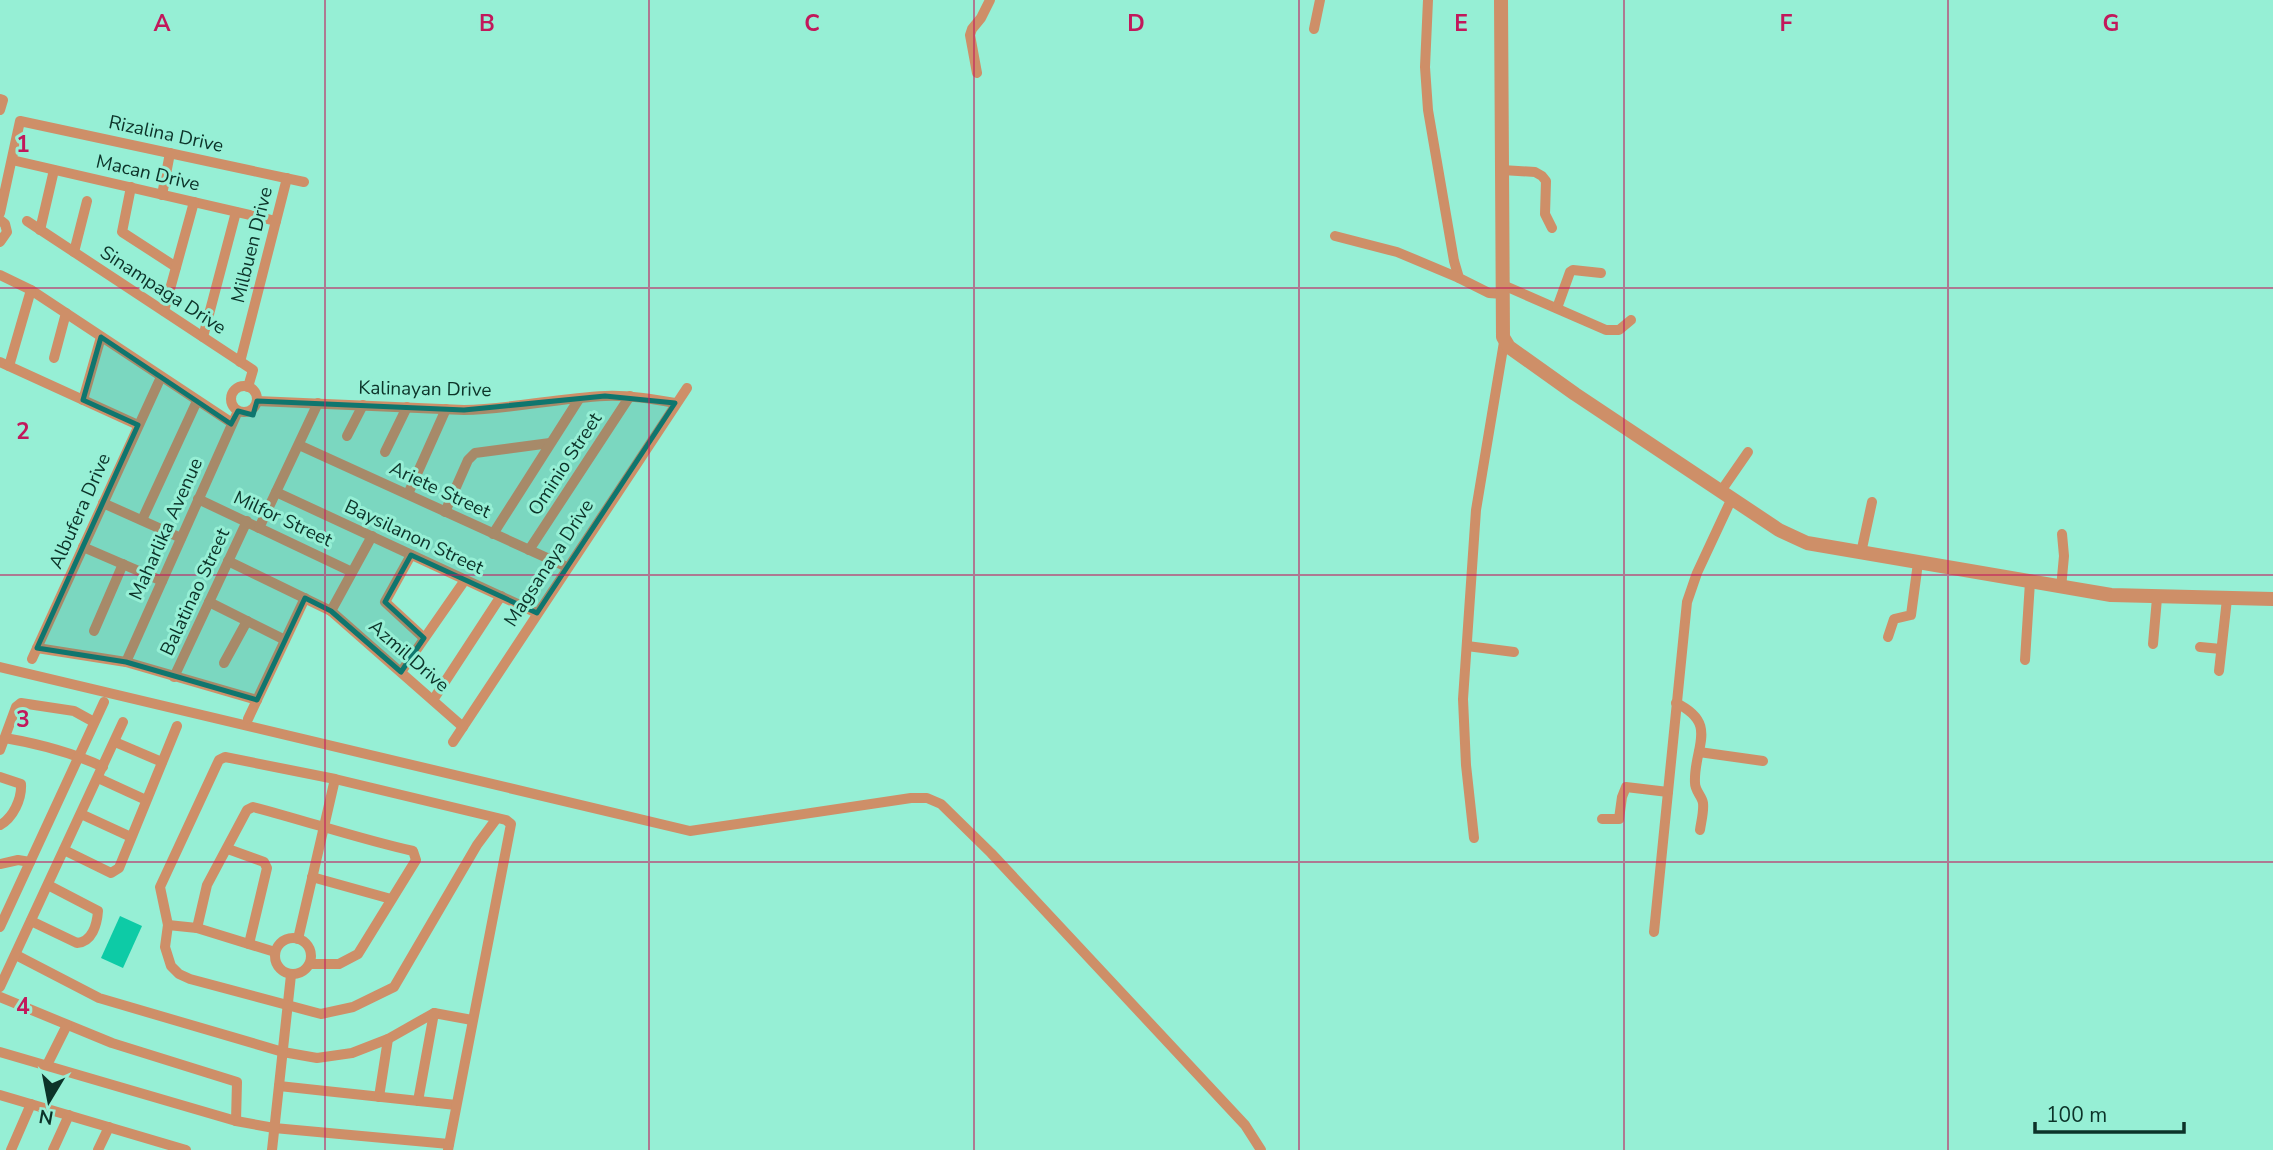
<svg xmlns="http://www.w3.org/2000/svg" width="2273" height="1150" font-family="'Nunito Sans',sans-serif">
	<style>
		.green { fill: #0dcba6 }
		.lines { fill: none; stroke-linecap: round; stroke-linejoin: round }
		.minor { stroke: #ce8f68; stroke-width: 10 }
		.tertiary { stroke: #ce8f68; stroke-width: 14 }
		.marked { fill: #0f766e; fill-opacity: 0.2; stroke: #0f766e; stroke-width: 5; stroke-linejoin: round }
		.grid { fill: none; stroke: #c2185b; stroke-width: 2; stroke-opacity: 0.55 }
		.labels { text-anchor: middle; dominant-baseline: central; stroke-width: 6; stroke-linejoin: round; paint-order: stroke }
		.street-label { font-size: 19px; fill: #0c3329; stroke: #96efd5 }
		.grid-label { font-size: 23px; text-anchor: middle; font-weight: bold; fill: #c2185b; stroke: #96efd5; stroke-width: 6; stroke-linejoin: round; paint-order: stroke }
	</style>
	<rect width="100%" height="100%" fill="#96efd5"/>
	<path class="green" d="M120,916L142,926L123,968L101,958Z"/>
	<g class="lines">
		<g class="minor">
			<path d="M1428,0L1425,67L1428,110L1454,261L1459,278L1489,293L1503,294"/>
			<path d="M1314,29L1320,0"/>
			<path d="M977,73L970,35L972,29L981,18L990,0"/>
			<path d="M0,99L3,100L0,110"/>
			<path d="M12,160L276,221"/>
			<path d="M1502,170L1535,172L1542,176L1546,181L1545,214L1552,228"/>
			<path d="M131,187L122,232L176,267"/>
			<path d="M162,195L170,153"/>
			<path d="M0,213L20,121L304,182"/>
			<path d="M0,220L5,224L7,232L0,242"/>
			<path d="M27,221L253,370L248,387"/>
			<path d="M40,230L54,170"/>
			<path d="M1335,236L1397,252L1459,278"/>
			<path d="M74,252L87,201"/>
			<path d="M0,275L31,290L232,423"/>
			<path d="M1503,285L1606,330H1619L1631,320"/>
			<path d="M1557,308L1570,272L1573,270L1601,273"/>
			<path d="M164,311L194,202"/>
			<path d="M203,337L236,212"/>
			<path d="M54,358L66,313"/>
			<path d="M0,362L138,425"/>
			<path d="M240,362L287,178"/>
			<path d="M9,366L31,290"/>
			<circle cx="244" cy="399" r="13"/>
			<path d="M83,400L101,337"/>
			<path d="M257,401L464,410C512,409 558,398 605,396C629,395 652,399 675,403"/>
			<path d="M347,436L363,405"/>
			<path d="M299,445L567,567"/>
			<path d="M385,452L407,407"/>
			<path d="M1721,491L1748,452"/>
			<path d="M276,492L537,613"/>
			<path d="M408,494L446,409"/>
			<path d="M198,499L352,572"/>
			<path d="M103,503L181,538"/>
			<path d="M445,512L468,460L475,453L550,443"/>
			<path d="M142,520L197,401"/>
			<path d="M259,528L318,403"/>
			<path d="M493,534L579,399"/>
			<path d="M83,547L162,581"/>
			<path d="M529,550L630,396"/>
			<path d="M1861,553L1872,502"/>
			<path d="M411,555L385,602L424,638"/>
			<path d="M228,561L331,611L463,727"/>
			<path d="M2061,588L2064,556L2062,534"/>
			<path d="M209,602L285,640"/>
			<path d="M331,611L372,536"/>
			<path d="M94,631L123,564"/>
			<path d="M1888,637L1894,619L1911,615L1918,563"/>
			<path d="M2153,644L2157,598"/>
			<path d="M1467,646L1514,652"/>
			<path d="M2200,647L2221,649"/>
			<path d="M37,648L126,662L257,700"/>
			<path d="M32,659L161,377"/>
			<path d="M2025,660L2030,582"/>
			<path d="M126,662L238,411"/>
			<path d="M224,663L247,621"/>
			<path d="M0,667L690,831L911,798H927L941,804L991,853L1245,1125L1261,1150"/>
			<path d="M2219,671L2227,599"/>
			<path d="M401,672L465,580"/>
			<path d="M174,677L247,521"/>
			<path d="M433,700L501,596"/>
			<path d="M1676,703C1720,724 1693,748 1695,783C1695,791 1702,796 1703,803C1704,812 1701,822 1700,830"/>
			<path d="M248,719L305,598"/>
			<path d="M5,738C40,744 71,752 103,767"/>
			<path d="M115,742L162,762"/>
			<path d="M453,742L687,388"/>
			<path d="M0,750L16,707L21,703L74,711L94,722"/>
			<path d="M1699,752L1763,761"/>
			<path d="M0,777L21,784C22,799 13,818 0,825"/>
			<path d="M98,778L146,800"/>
			<path d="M81,814L131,837"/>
			<path d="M1602,819H1619L1622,797L1626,787L1668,792"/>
			<path d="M1474,838L1466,765L1463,699L1476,510L1504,342"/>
			<path d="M228,849L264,862L267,868L249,944"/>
			<path d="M64,850L111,873L119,868L177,726"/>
			<path d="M0,864L18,860L30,862"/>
			<path d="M312,877L391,899"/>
			<path d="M31,921L77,943C92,942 97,925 98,911L48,885"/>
			<path d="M168,925L197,928L275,952"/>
			<path d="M0,927L104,702"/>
			<path d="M197,928L207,885L247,810L253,807C307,821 359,839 413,851L416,860L358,954L339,964H310"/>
			<path d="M1654,932L1687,602L1697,573L1732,498"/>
			<circle cx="293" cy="956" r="18"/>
			<path d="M298,939L335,779"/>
			<path d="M16,955L99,998L283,1052L317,1058L352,1053L388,1039L434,1013L472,1020"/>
			<path d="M0,987L123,722"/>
			<path d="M0,997L112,1043L237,1082L236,1121"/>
			<path d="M0,1052L236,1121L274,1128L449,1144"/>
			<path d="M47,1065L67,1025"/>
			<path d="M279,1086L456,1105"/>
			<path d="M0,1095L186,1150"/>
			<path d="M379,1097L388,1039"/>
			<path d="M418,1101L434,1013"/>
			<path d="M11,1150L31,1104"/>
			<path d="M53,1150L69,1115"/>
			<path d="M98,1150L109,1127"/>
			<path d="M272,1150L291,975"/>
			<path d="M448,1150L511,824L506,820L335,779L225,757L219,760L160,887L168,925L165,947L171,966L179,974L190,979L321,1014L353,1007L394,987L477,845L497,818"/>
		</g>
		<path class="tertiary" d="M1501,0L1503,337L1509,347L1575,394L1779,530L1807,543L2111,595L2273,599"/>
	</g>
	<path class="marked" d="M101,337L231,424L238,411L253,415L257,401L464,410L605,396L675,403L537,613L411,555L385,602L424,638L401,672L331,611L305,598L257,700L126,662L37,648L138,425L83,400Z"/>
	<path class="grid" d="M325,0V1150M649,0V1150M974,0V1150M1299,0V1150M1624,0V1150M1948,0V1150M0,288H2273M0,575H2273M0,862H2273"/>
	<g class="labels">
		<g class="street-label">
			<text transform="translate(166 134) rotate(12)">Rizalina Drive</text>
			<text transform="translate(148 173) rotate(13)">Macan Drive</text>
			<text transform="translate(252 245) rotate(-76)">Milbuen Drive</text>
			<text transform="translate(163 290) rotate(33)">Sinampaga Drive</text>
			<text transform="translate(425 389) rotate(1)">Kalinayan Drive</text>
			<text transform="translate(565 464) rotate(-57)">Ominio Street</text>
			<text transform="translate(440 490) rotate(25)">Ariete Street</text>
			<text transform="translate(80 511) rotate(-66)">Albufera Drive</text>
			<text transform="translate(283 519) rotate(25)">Milfor Street</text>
			<text transform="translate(166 529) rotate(-66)">Maharlika Avenue</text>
			<text transform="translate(414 537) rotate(25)">Baysilanon Street</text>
			<text transform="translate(549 563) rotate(-57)">Magsanaya Drive</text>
			<text transform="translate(195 592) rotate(-65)">Balatinao Street</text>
			<text transform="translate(409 656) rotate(41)">Azmil Drive</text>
		</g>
	</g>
	<g class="grid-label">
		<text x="162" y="31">A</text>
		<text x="487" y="31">B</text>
		<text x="812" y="31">C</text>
		<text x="1136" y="31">D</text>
		<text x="1461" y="31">E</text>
		<text x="1786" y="31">F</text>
		<text x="2111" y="31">G</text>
		<text x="23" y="152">1</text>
		<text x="23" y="439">2</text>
		<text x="23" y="727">3</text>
		<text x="23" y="1014">4</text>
	</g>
	<g transform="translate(49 1101) rotate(190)" stroke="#96efd5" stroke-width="5" paint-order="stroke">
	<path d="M0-5L12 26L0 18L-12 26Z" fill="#0c3329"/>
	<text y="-10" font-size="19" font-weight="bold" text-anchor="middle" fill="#0c3329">N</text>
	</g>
	<path d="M2035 1122v10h149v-10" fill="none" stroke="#0c3329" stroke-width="3.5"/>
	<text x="2046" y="1122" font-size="21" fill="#0c3329" stroke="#96efd5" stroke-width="5" paint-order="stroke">100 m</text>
</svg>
